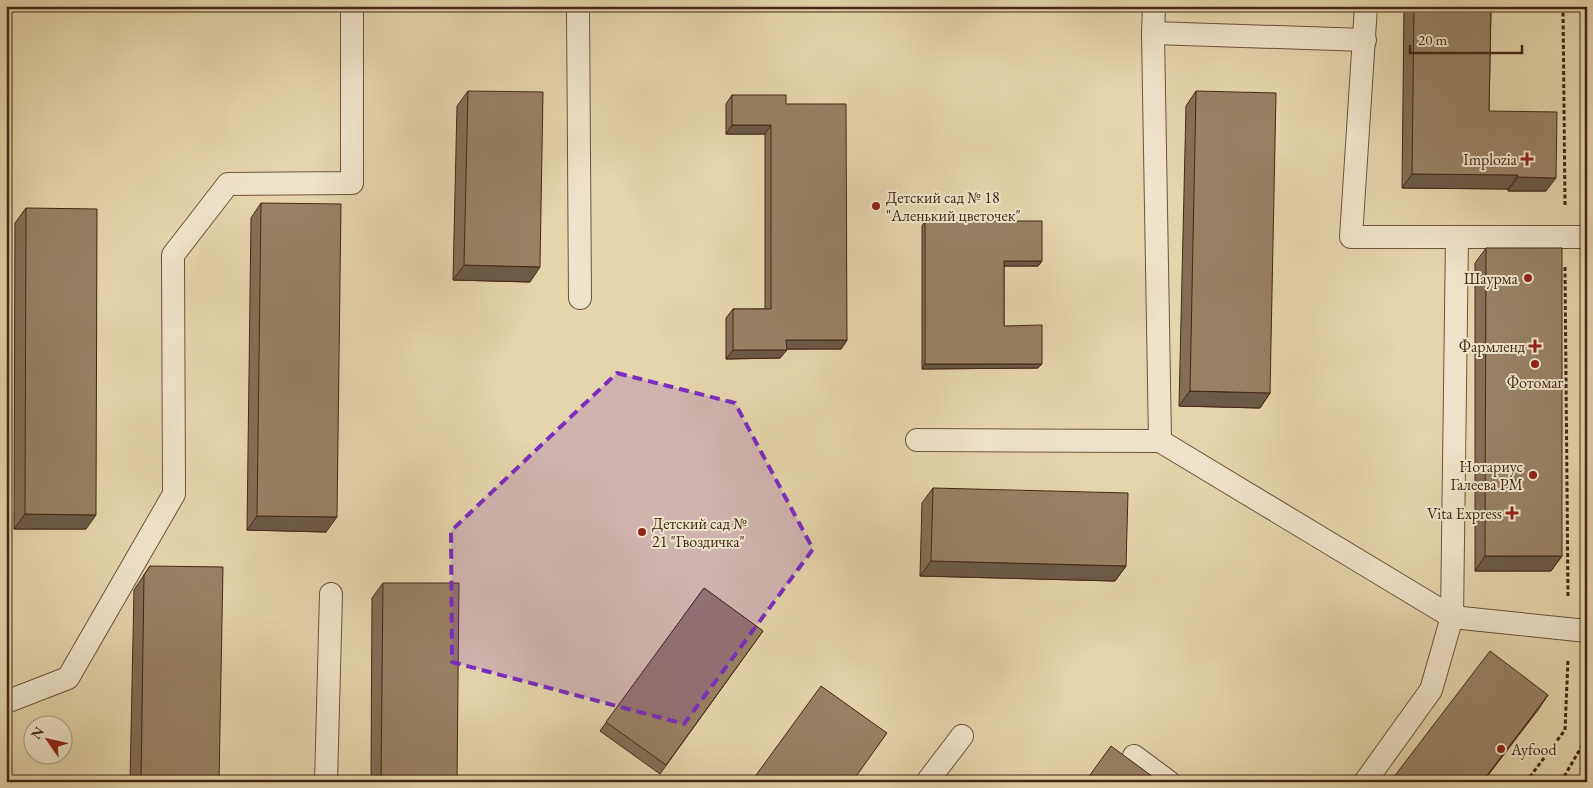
<svg xmlns="http://www.w3.org/2000/svg" width="1593" height="788" font-family="'EB Garamond',serif">
	<style>
		.lines { fill: none; stroke-linecap: round; stroke-linejoin: round }
		.lane-casing { stroke: #6e523b; stroke-width: 24 }
		.path { stroke: #472615; stroke-width: 3; stroke-dasharray: 4 2.5; stroke-linecap: butt }
		.lane { stroke: #eee4c9; stroke-width: 22 }
		.wall { fill: #846f56; stroke: #472615 }
		.shaded-wall { fill: #6b5a46; stroke: #472615 }
		.building { fill: #998164; stroke: #472615 }
		.marked { fill: #7b2cbf; fill-opacity: 0.2; stroke: #7b2cbf; stroke-width: 4; stroke-dasharray: 10 6; stroke-linejoin: round }
		.poi-dot { fill: #8f2418; stroke: #eee4c9; stroke-width: 2 }
		.labels { text-anchor: middle; dominant-baseline: central; stroke-width: 4; stroke-linejoin: round; paint-order: stroke }
		.poi-label { font-size: 16px; fill: #472615; stroke: #eee4c9; text-anchor: end }
	</style>
	<rect width="100%" height="100%" fill="#e5d5ac"/>
	<filter id="stains"><feTurbulence type="fractalNoise" baseFrequency=".004" numOctaves="4"/><feColorMatrix values="0 0 0 0 .2 0 0 0 0 .09 0 0 0 0 .02 0 0 0 .5 -.17"/></filter>
	<radialGradient id="worn" r=".72"><stop offset=".6" stop-color="#630" stop-opacity="0"/><stop offset="1" stop-color="#630" stop-opacity=".3"/></radialGradient>
	<g class="lines">
		<g class="lane-casing">
			<g id="lane">
				<path d="M578,6L580,298"/>
				<path d="M1154,6L1153,33L1160,441"/>
				<path d="M1153,33L1365,40"/>
				<path d="M1457,237H1587"/>
				<path d="M917,440L1160,441L1452,617L1587,631"/>
				<path d="M6,702L68,678L174,494L173,255L228,184L352,183V6"/>
				<path d="M1134,756L1169,782"/>
				<path d="M326,782L331,594"/>
				<path d="M927,782L962,736"/>
				<path d="M1365,782L1431,690L1452,617L1457,237H1351L1366,6"/>
			</g>
		</g>
		<g class="path">
			<path d="M1563,6L1565,206"/>
			<path d="M1565,267L1568,598"/>
			<path d="M1526,782L1565,730L1568,659"/>
			<path d="M1561,782L1583,744L1587,721"/>
		</g>
		<use href="#lane" class="lane"/>
	</g>
	<g class="wall">
		<path d="M1404,6H1491L1489,111L1546,191H1508V189L1402,188Z"/>
		<path d="M468,91L530,282L453,280L457,106Z"/>
		<path d="M1196,91L1270,393L1260,408L1179,406L1186,106Z"/>
		<path d="M732,95L786,104L847,340L841,349H787L780,358L726,359V318L733,309H765V134H726V104Z"/>
		<path d="M261,203L326,532L247,530L251,218Z"/>
		<path d="M26,208L86,529H14L15,223Z"/>
		<path d="M925,221L1042,261L1038,266H1004V326L1042,364L1038,368L922,369V226Z"/>
		<path d="M1486,248L1562,556L1551,571H1475V263Z"/>
		<path d="M933,488L1126,566L1115,581L920,576L922,503Z"/>
		<path d="M150,566L219,782H130L134,590Z"/>
		<path d="M383,583L457,782H371L372,598Z"/>
		<path d="M704,588L763,631L660,774L600,731Z"/>
	</g>
	<g class="shaded-wall">
		<path d="M732,125H771L765,134H726Z"/>
		<path d="M1412,174L1518,175L1508,189L1402,188Z"/>
		<path d="M1518,177L1556,178L1546,191H1508Z"/>
		<path d="M1004,261H1042L1038,266H1001Z"/>
		<path d="M464,265L540,267L530,282L453,280Z"/>
		<path d="M786,340H847L841,349H780Z"/>
		<path d="M733,350H787L780,358L726,359Z"/>
		<path d="M925,364H1042L1038,368L922,369Z"/>
		<path d="M1190,391L1270,393L1260,408L1179,406Z"/>
		<path d="M25,514L96,515L86,529H14Z"/>
		<path d="M257,516L337,517L326,532L247,530Z"/>
		<path d="M1485,556H1562L1551,571H1475Z"/>
		<path d="M931,561L1126,566L1115,581L920,576Z"/>
		<path d="M1548,695L1538,710L1483,782H1482Z"/>
	</g>
	<g class="building">
		<path d="M1414,6H1491L1489,111L1557,112L1556,178L1518,177V175L1412,174Z"/>
		<path d="M468,91L543,92L540,267L464,265Z"/>
		<path d="M1196,91L1276,93L1270,393L1190,391Z"/>
		<path d="M732,95H786V104H846L847,340H786L787,350H733V309H771V125H732Z"/>
		<path d="M261,203L341,204L337,517L257,516Z"/>
		<path d="M26,208L97,209L96,515L25,514Z"/>
		<path d="M925,221H1042V261H1004V326L1042,325V364H925Z"/>
		<path d="M1486,248H1562V556H1485Z"/>
		<path d="M933,488L1128,493L1126,566L931,561Z"/>
		<path d="M150,566L223,567L219,782H141L144,575Z"/>
		<path d="M383,583H459L457,782H381Z"/>
		<path d="M704,588L763,631L666,765L606,722Z"/>
		<path d="M1490,651L1548,695L1482,782H1390Z"/>
		<path d="M821,686L887,733L852,782H751Z"/>
		<path d="M1111,746L1160,782H1085Z"/>
	</g>
	<path class="marked" d="M617,373L735,403L813,549L684,724L452,662L451,531Z"/>
	<g class="poi-dot">
		<path d="M1524.5 151.5h5v5h5v5h-5v5h-5v-5h-5v-5h5z"/>
		<circle cx="876" cy="206" r="5"/>
		<circle cx="1528" cy="278" r="5"/>
		<path d="M1532.5 338.5h5v5h5v5h-5v5h-5v-5h-5v-5h5z"/>
		<circle cx="1535" cy="364" r="5"/>
		<circle cx="1533" cy="475" r="5"/>
		<path d="M1509.5 505.5h5v5h5v5h-5v5h-5v-5h-5v-5h5z"/>
		<circle cx="642" cy="532" r="5"/>
		<circle cx="1501" cy="749" r="5"/>
	</g>
	<g class="labels">
		<g class="poi-label">
			<text x="1517" y="159">Implozia</text>
			<text x="886" y="197" text-anchor="start">Детский сад № 18<tspan x="886" dy="18">"Аленький цветочек"</tspan></text>
			<text x="1518" y="278">Шаурма</text>
			<text x="1525" y="346">Фармленд</text>
			<text x="1535" y="382" text-anchor="middle">Фотомаг</text>
			<text x="1523" y="466">Нотариус<tspan x="1523" dy="18">Галеева РМ</tspan></text>
			<text x="1502" y="513">Vita Express</text>
			<text x="652" y="523" text-anchor="start">Детский сад №<tspan x="652" dy="18">21 "Гвоздичка"</tspan></text>
			<text x="1511" y="749" text-anchor="start">Ayfood</text>
		</g>
	</g>
	<rect width="1593" height="788" fill="none" stroke="#e5d5ac" stroke-width="25"/>
	<rect x="8" y="8" width="1578" height="773" fill="none" stroke="#472615" stroke-width="2.5"/>
	<rect x="12" y="12" width="1568" height="763" fill="none" stroke="#472615"/>
	<g transform="translate(48 740) rotate(304)"><circle r="24" fill="#eee4c9" stroke="#ab9881"/>
	<path d="M0-4L9 19L0 12L-9 19Z" fill="#8f2418"/>
	<text y="-8" font-size="14" font-weight="bold" text-anchor="middle" fill="#472615">N</text>
	</g>
	<path d="M1410 45v8h112v-8" fill="none" stroke="#472615" stroke-width="2.5"/>
	<text x="1418" y="45" font-size="15" fill="#472615" stroke="#eee4c9" stroke-width="4" paint-order="stroke">20 m</text>
	<rect width="100%" height="100%" filter="url(#stains)"/>
	<rect width="100%" height="100%" fill="url(#worn)"/>
</svg>
